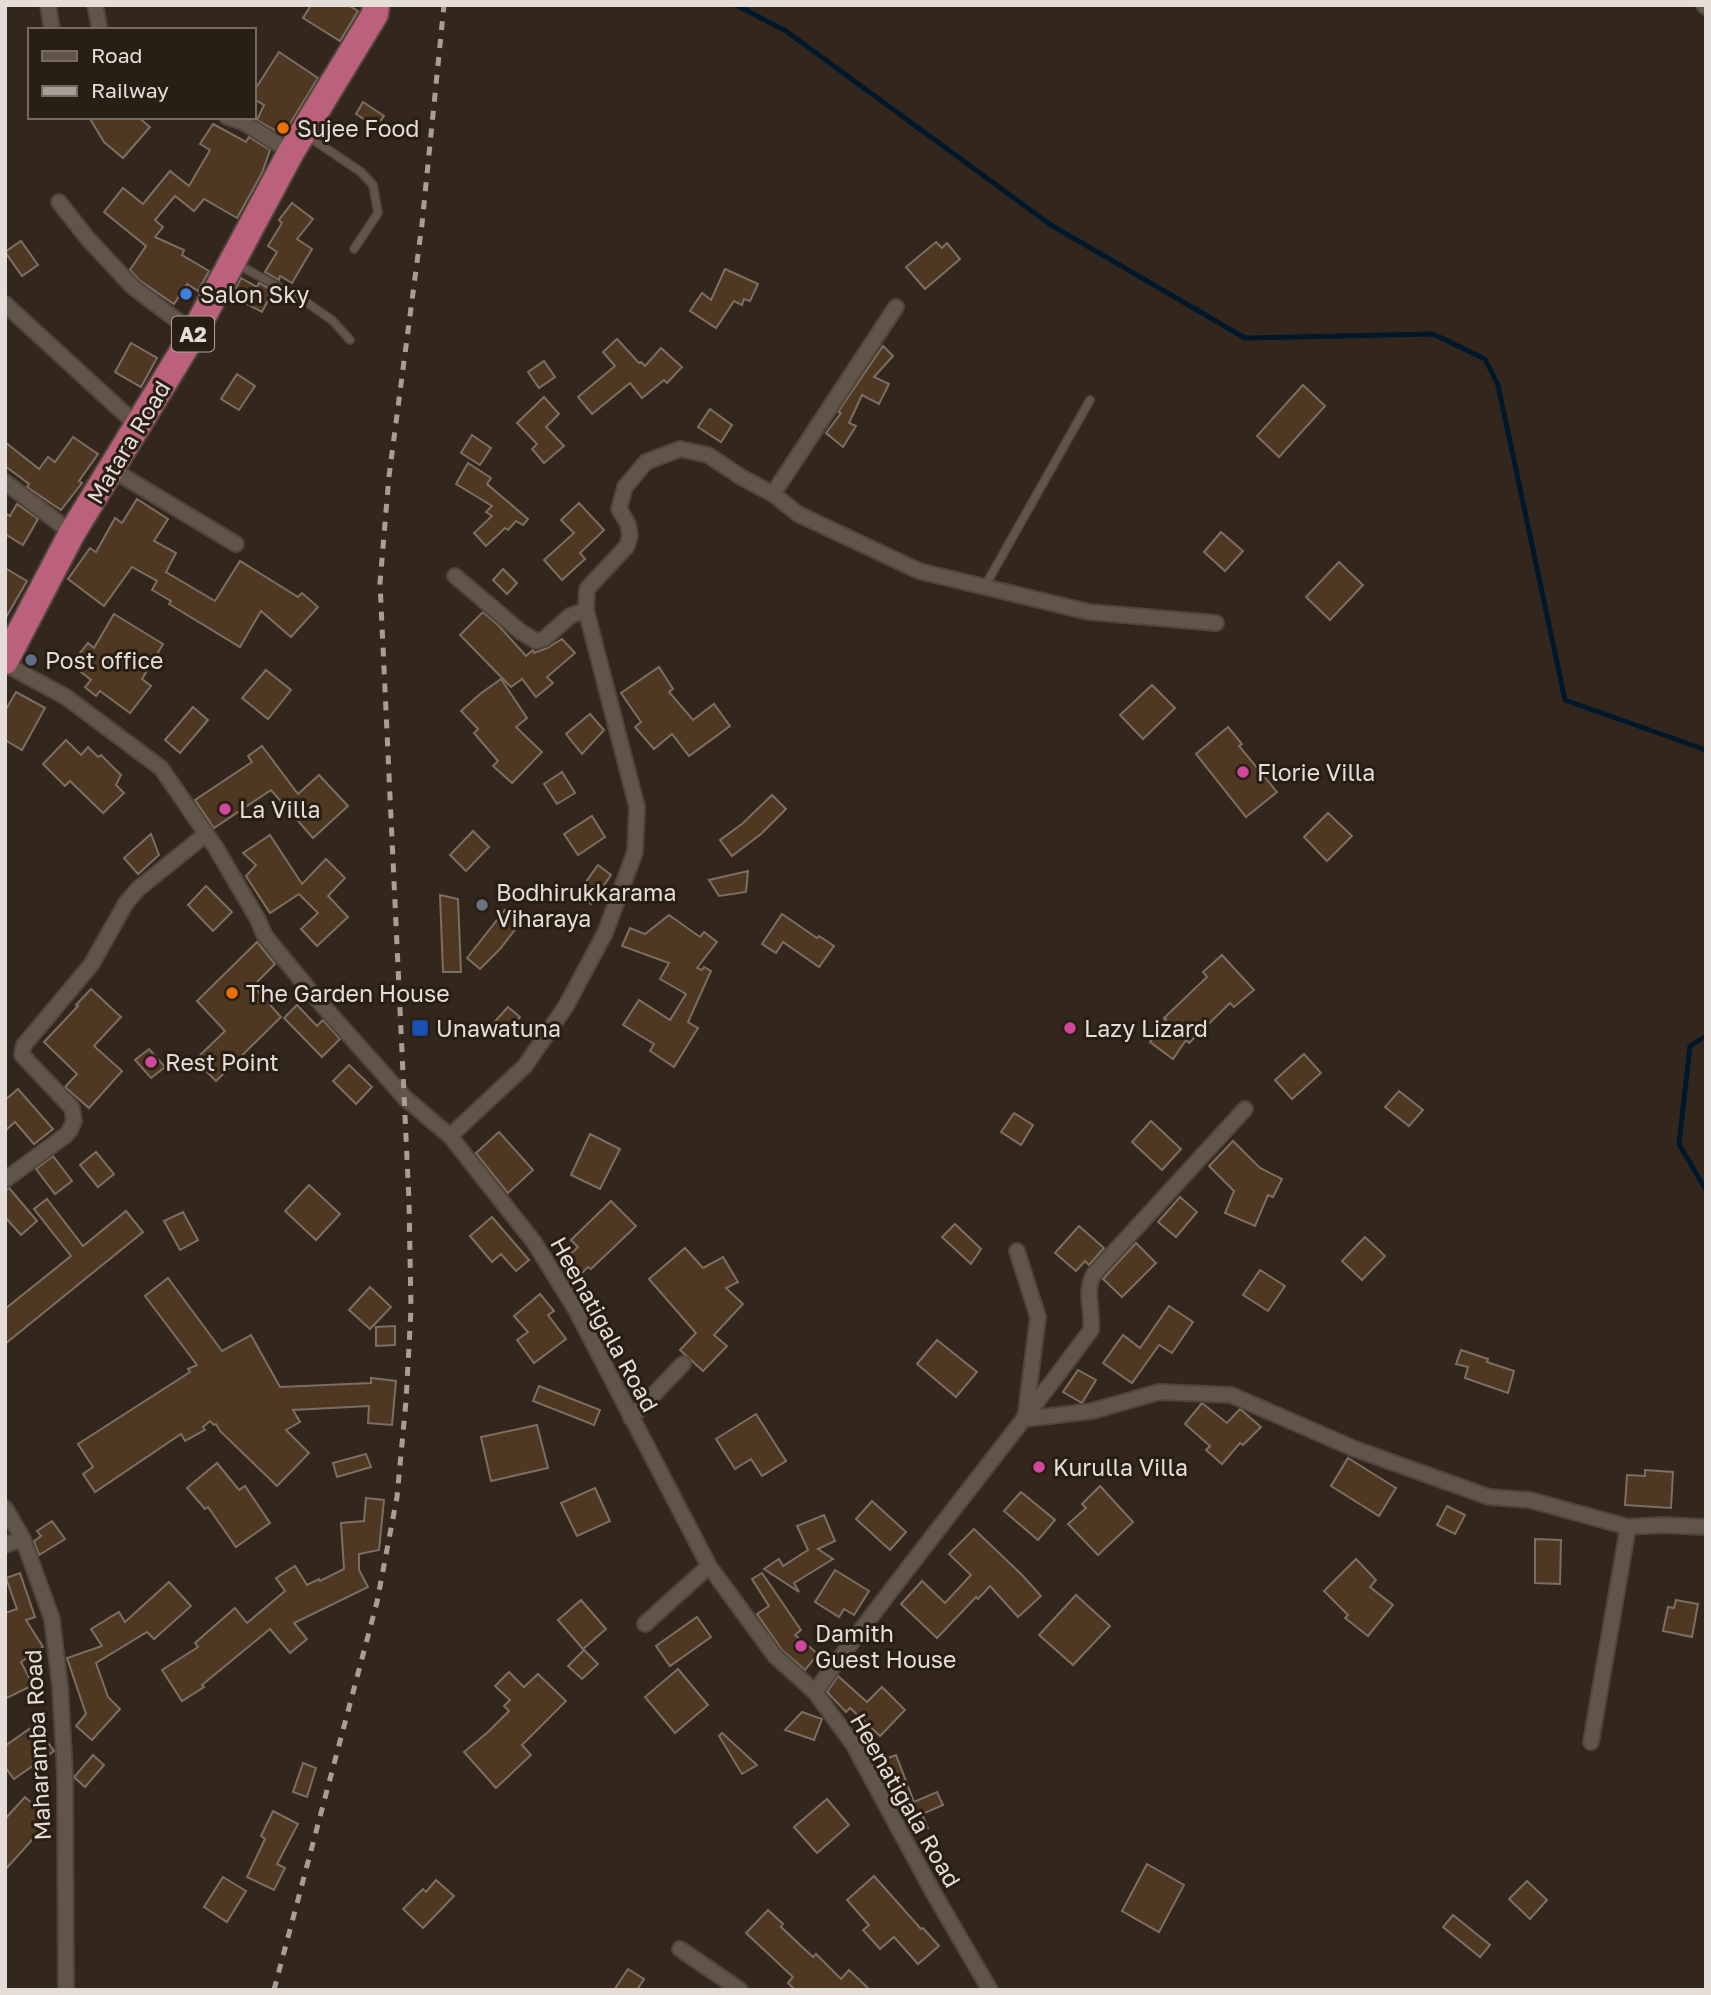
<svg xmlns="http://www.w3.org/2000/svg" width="1711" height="1995" font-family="'Golos Text',sans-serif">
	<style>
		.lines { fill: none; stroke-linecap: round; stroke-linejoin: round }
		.stream { stroke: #01182a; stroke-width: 5 }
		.building { fill: #4f3822; stroke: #7b6e62; stroke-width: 2 }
		.lane-casing { stroke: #4f453c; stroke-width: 10 }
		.street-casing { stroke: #4f453c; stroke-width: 18 }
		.highway-casing { stroke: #4f453c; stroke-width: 30 }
		.lane { stroke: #615449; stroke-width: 7 }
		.street { stroke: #615449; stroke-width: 14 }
		.highway { stroke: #bc617b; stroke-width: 26 }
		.rail { stroke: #a79e96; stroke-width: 5; stroke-dasharray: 9 9; stroke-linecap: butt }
		.food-dot { fill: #e8710a; stroke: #281e13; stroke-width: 2.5 }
		.shop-dot { fill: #3f7fe0; stroke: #281e13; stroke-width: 2.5 }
		.service-dot { fill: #5c6f8a; stroke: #281e13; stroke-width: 2.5 }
		.hotel-dot { fill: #d1479c; stroke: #281e13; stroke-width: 2.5 }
		.worship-dot { fill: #6b7280; stroke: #281e13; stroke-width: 2.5 }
		.transit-dot { fill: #1a4fb4; stroke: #281e13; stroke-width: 2.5 }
		.labels { text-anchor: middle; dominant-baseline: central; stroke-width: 6; stroke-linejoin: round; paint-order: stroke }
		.shield { fill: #281e13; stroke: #aca49c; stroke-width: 2 }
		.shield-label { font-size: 21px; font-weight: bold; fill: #e5ddd7 }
		.poi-label { font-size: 23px; fill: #e5ddd7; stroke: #281e13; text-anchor: start }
		.street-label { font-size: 23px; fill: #e5ddd7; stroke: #281e13 }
	</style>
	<rect width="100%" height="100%" fill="#33271d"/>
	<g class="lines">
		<g class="stream">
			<path d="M736,5L786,31L1051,225L1245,338L1433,334L1485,359L1498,385L1565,700L1706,750"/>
			<path d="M1706,1036L1690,1046L1679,1144L1706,1190"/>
		</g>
	</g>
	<g class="building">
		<path d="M311,5H348L358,11L340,41L303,18Z"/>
		<path d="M279,52L318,78L283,135L257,120L264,105L254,99V91Z"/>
		<path d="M363,102L384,116L376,127L356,114Z"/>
		<path d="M89,117H138L150,127L123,158L104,142Z"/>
		<path d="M213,124L246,142L249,137L270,150L262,173L237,218L204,199L194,211L175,196L155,220L163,227L155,237L184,250L182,255L209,271L198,291L187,284L174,304L139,280L130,270L146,246L104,212L123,188L143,204L170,171L189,186L210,150L200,144Z"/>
		<path d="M292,203L313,219L297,239L312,249L292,283L280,276L279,280L265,272L277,252L268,246L282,223L279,220Z"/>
		<path d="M21,241L38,265L22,276L5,252Z"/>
		<path d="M936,242L942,248L947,243L960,259L925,289L906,267Z"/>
		<path d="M725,269L758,284L750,301L744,299L742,305L734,301L716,328L690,311L702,293L711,300Z"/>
		<path d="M241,278L257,287L259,283L273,291L262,312L232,296Z"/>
		<path d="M617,339L639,363L641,362L645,366L661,348L682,367L667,383L664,380L642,398L630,383L592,414L578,397L615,366L603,352Z"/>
		<path d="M131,343L157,358L141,387L115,372Z"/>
		<path d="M883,346L893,356L874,377L889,384L879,404L862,395L849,423L856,426L843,447L826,433L841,413L838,412Z"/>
		<path d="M544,361L555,377L539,388L528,372Z"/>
		<path d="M237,374L255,386L239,410L221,399Z"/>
		<path d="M1303,385L1325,406L1279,457L1257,436Z"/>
		<path d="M544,397L559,414L546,427L564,446L544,463L532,449L537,444L517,423Z"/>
		<path d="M710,409L732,425L721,442L698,427Z"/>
		<path d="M472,435L491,448L480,465L461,453Z"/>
		<path d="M73,437L98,454L79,481L82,483L61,510L27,487L29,484L5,466V442L39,469L48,457L55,462Z"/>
		<path d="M468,463L491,478L487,484L528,519L523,525L516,521L508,530L505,528L486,546L474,533L492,516L486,512L492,506L456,484Z"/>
		<path d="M137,499L168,519L154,541L176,553L166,572L215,601L240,561L298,597L302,593L318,607L291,637L261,611L240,647L169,604L171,601L152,590L157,581L132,567L104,606L68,579L90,548L96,552L115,518L122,523Z"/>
		<path d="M579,503L604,530L580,553L585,559L562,580L544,560L574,533L561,520Z"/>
		<path d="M17,504L38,519L23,545L5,534V513L10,516Z"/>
		<path d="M1221,532L1243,551L1225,571L1204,552Z"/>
		<path d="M1339,562L1363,585L1330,620L1306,597Z"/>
		<path d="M5,568L27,581L5,619Z"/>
		<path d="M503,569L517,583L507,594L493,580Z"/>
		<path d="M483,612L498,625L526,656L533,650L534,653L547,648L562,639L575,653L547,677L553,683L536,697L522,679L511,687L460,635Z"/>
		<path d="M114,614L163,644L142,679L151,686L130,713L100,691L96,696L85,687L91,680L71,664L88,643L94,648Z"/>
		<path d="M659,667L673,689L669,692L693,720L714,704L730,726L689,756L672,734L654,749L635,727L641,722L621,693Z"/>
		<path d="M266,670L291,690L268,719L242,698Z"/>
		<path d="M501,679L527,718L516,727L542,752L512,783L493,766L498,761L474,733L478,729L461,711L480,694Z"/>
		<path d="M1152,685L1175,708L1143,739L1120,715Z"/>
		<path d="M16,692L45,708L22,750L5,740V711Z"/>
		<path d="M193,707L208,720L180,753L165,740Z"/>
		<path d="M590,714L604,730L582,754L566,734Z"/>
		<path d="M1228,727L1242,744L1239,746L1277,792L1246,817L1196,754Z"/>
		<path d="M66,740L81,755L88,747L98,757L101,755L121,775L116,785L124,793L103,813L70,781L65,786L43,764Z"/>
		<path d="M262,746L298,794L319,775L348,806L313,838L271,790L214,828L195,800L252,762L248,756Z"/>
		<path d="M562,772L575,793L557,804L544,784Z"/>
		<path d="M772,795L786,809L761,834L732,856L720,840L742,824Z"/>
		<path d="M1328,813L1352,836L1327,861L1304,837Z"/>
		<path d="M592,816L605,837L578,855L564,834Z"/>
		<path d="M473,831L489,847L466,871L450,855Z"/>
		<path d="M151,834L159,855L138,874L124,858Z"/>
		<path d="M270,835L302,884L326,859L345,878L328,896L348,917L317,946L301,929L318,913L299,894L270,913L246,876L256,865L243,853Z"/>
		<path d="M598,865L611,875L591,904L578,893Z"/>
		<path d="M748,871L746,892L719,896L709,880Z"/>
		<path d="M206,886L232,912L213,931L188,905Z"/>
		<path d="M440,895L458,899L461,972H443Z"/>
		<path d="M505,910L521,922L500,949L480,969L467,958Z"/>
		<path d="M782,914L817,938L819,936L834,946L819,967L783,942L776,953L762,944Z"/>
		<path d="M669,915L700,937L704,932L717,942L697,968L702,970L704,967L711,971L688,1022L698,1028L674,1067L650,1051L654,1044L623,1025L639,1000L670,1020L686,994L660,979L669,963L622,946L630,928L645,934Z"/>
		<path d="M257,942L275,964L253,986L281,1017L216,1081L195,1060L225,1031L197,1001Z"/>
		<path d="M1222,955L1254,990L1234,1007L1230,1003L1189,1043L1186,1040L1173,1059L1150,1042L1166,1019L1164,1018L1207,977L1203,972Z"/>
		<path d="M91,989L121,1017L94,1046L122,1071L89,1108L65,1087L77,1074L44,1042L78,1006L76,1005Z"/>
		<path d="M297,1005L317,1026L323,1020L340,1039L322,1057L284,1018Z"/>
		<path d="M508,1007L520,1017L502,1037L490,1027Z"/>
		<path d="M149,1049L165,1067L151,1078L135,1060Z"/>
		<path d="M1304,1054L1321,1073L1292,1099L1275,1080Z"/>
		<path d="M349,1065L372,1087L356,1104L333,1081Z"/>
		<path d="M18,1089L53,1129L34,1144L15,1122L5,1131V1100Z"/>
		<path d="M1399,1091L1423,1110L1409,1126L1385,1107Z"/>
		<path d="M1014,1113L1033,1125L1021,1145L1001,1132Z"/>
		<path d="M1151,1121L1181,1149L1162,1170L1132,1142Z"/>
		<path d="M499,1132L533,1170L508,1193L476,1153Z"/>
		<path d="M590,1134L620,1149L600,1189L571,1175Z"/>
		<path d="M1233,1141L1260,1168L1282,1179L1273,1197L1268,1195L1255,1226L1225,1213L1234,1191L1209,1166Z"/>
		<path d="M96,1152L114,1174L98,1187L80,1165Z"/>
		<path d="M53,1156L72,1181L55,1194L36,1169Z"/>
		<path d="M309,1185L340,1214L316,1240L285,1211Z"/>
		<path d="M9,1188L37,1221L21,1235L5,1217V1190Z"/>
		<path d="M1180,1197L1197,1212L1176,1237L1158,1222Z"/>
		<path d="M47,1199L83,1246L126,1211L143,1232L5,1344V1309L71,1256L34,1209Z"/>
		<path d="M611,1201L636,1226L591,1269L588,1267L581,1274L566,1258L578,1247L571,1240Z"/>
		<path d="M183,1212L198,1240L180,1250L164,1221Z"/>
		<path d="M492,1217L529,1260L516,1271L501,1254L492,1262L470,1236Z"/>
		<path d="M955,1224L981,1249L971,1264L942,1237Z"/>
		<path d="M1079,1226L1104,1248L1089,1265L1085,1261L1076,1271L1055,1253Z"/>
		<path d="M1365,1237L1385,1256L1362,1280L1342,1261Z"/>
		<path d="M1136,1243L1156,1263L1122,1297L1103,1279Z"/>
		<path d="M685,1248L703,1268L723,1257L738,1282L726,1288L743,1304L714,1335L727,1346L703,1371L680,1350L696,1333L649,1279Z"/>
		<path d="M1260,1270L1285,1286L1268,1311L1243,1295Z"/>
		<path d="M168,1278L222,1351L251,1335L280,1387L371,1383V1378L396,1381L392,1425L368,1423L369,1406L293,1410L300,1422L286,1430L309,1453L277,1486L220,1431L216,1424L214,1425L210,1421L203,1427L205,1430L185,1441L181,1434L95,1492L83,1474L93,1467L78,1444L190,1372L188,1369L197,1365L145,1296Z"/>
		<path d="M370,1287L391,1307L370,1329L349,1310Z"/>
		<path d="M540,1294L554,1311L548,1315L566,1339L534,1363L517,1340L528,1332L514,1316Z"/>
		<path d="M1169,1306L1193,1322L1172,1353L1159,1345L1132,1383L1103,1363L1123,1335L1140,1348Z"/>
		<path d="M395,1326V1345L376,1346V1327Z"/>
		<path d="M937,1340L977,1372L956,1397L917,1364Z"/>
		<path d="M1461,1350L1488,1359L1487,1362L1514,1371L1508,1393L1465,1378L1468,1367L1456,1364Z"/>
		<path d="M1078,1370L1096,1380L1082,1403L1063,1392Z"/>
		<path d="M539,1386L600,1410L594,1425L533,1401Z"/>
		<path d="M1202,1403L1227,1423L1240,1409L1261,1427L1243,1445L1240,1443L1222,1464L1206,1450L1210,1446L1185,1424Z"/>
		<path d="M756,1414L786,1461L762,1476L751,1459L735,1469L716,1439Z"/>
		<path d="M537,1425L548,1468L491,1481L481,1437Z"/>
		<path d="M366,1454L371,1467L337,1477L333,1463Z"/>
		<path d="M1348,1458L1396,1488L1379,1516L1331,1486Z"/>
		<path d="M217,1463L239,1490L245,1486L270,1523L236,1547L208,1507L205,1509L187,1488Z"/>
		<path d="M1645,1470L1673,1472L1671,1508L1625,1505L1627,1475L1645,1476Z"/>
		<path d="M1100,1486L1133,1522L1098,1555L1068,1524L1086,1508L1082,1504Z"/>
		<path d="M595,1488L610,1521L577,1536L561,1503Z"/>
		<path d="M1021,1492L1055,1520L1038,1540L1004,1511Z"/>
		<path d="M366,1498L384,1500L379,1550L359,1554V1570L368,1587L294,1623L307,1639L290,1653L270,1629L202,1685L204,1687L182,1701L162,1670L198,1647L195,1643L235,1608L247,1623L285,1591L276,1578L295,1566L307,1585L319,1579L320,1581L344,1569L341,1523L364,1521Z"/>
		<path d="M872,1501L906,1532L890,1550L856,1519Z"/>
		<path d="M1447,1506L1465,1515L1455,1534L1437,1525Z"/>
		<path d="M824,1515L835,1541L818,1549L833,1559L794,1583L799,1592L764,1569L779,1559L783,1566L808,1550L797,1526Z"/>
		<path d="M52,1521L65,1539L39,1555L34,1541L41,1536L37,1531Z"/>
		<path d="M974,1529L1022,1575L1041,1596L1018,1617L990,1586L978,1599L976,1597L937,1638L901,1604L922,1581L945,1603L971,1575L949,1554Z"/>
		<path d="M1535,1539L1561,1540L1560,1584L1535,1583Z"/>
		<path d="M1356,1559L1376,1580L1370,1587L1393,1605L1368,1636L1345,1618L1348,1615L1324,1591Z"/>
		<path d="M835,1570L869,1591L854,1615L844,1609L839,1617L815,1602Z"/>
		<path d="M20,1573L35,1617L26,1620L43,1647L21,1662L33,1685L5,1699V1613L17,1609L6,1578Z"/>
		<path d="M762,1573L801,1630L795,1635L818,1654L805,1670L782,1650L757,1614L769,1606L752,1579Z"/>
		<path d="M169,1582L191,1606L154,1639L147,1632L96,1663L108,1697L120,1709L92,1740L76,1726L86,1714L67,1658L102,1646L91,1629L119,1612L125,1622Z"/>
		<path d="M1076,1595L1110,1626L1073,1665L1039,1635Z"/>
		<path d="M581,1600L606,1629L583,1649L558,1620Z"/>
		<path d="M1676,1600L1698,1604L1692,1637L1663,1631L1668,1607L1674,1608Z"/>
		<path d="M697,1617L711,1637L670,1666L656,1646Z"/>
		<path d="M584,1650L598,1664L582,1679L568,1666Z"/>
		<path d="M678,1669L708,1705L675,1733L645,1697Z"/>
		<path d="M509,1672L524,1687L538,1674L566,1701L522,1745L531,1755L496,1788L464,1752L488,1732L509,1711L504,1706L510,1700L495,1686Z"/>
		<path d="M838,1676L867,1702L882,1687L905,1710L880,1736L850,1708L846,1712L827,1692Z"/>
		<path d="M802,1712L822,1719L814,1740L785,1730Z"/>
		<path d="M35,1725L54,1751L14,1779L5,1767V1746Z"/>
		<path d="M722,1733L757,1765L742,1774L719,1736Z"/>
		<path d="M93,1755L104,1765L85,1787L75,1778V1776Z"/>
		<path d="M896,1755L914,1802L937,1792L943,1805L922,1814L928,1828L913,1834L891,1785L887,1787L880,1767V1761Z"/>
		<path d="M303,1763L316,1768L307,1797L293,1792Z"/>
		<path d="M25,1797L50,1820L5,1870V1819Z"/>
		<path d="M827,1799L849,1825L817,1853L794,1827Z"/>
		<path d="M273,1811L298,1824L277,1864L285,1868L274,1890L247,1877L265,1839L261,1836Z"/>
		<path d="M1147,1864L1184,1885L1159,1932L1122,1911Z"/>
		<path d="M874,1876L921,1929L923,1928L939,1946L918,1964L894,1937L880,1949L863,1930L869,1925L847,1900Z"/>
		<path d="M223,1877L246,1891L227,1922L204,1907Z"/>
		<path d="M436,1880L454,1896L423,1928L403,1909L423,1889L426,1892Z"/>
		<path d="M1527,1881L1547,1900L1530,1919L1509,1899Z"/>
		<path d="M768,1910L783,1924L781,1927L813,1957L816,1954L841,1979L849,1970L870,1990H795L788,1983L793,1977L746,1933Z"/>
		<path d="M1453,1915L1490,1945L1480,1957L1443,1927Z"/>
		<path d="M628,1969L644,1979L637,1990H614Z"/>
	</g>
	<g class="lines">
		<g class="lane-casing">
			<g id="lane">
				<path d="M306,135L361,172L373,185L378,213L354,249"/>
				<path d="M237,264L306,302L332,320L350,340"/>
				<path d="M985,586L1090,400"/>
			</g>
		</g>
		<g class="street-casing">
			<g id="street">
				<path d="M48,5L52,30"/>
				<path d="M95,5L100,30"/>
				<path d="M1704,5L1706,7"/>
				<path d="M227,117L243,122L291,152"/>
				<path d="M59,202L88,239L133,287L194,333"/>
				<path d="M5,304L138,426"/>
				<path d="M111,469L236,544"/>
				<path d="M5,482L72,533"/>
				<path d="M773,494L896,307"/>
				<path d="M455,576L521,632L536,641L544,639L570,616L586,610"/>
				<path d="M5,664L66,697L161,768L216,848L257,918L265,936L316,998L405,1098L450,1136L534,1242L576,1310L709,1566L775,1656L815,1692L853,1744L933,1892L990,1990"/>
				<path d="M450,1136L525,1066L566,1006L605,933L635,852L637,807L586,610L587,589L627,546L630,536L628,524L619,509L625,487L646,462L680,449L708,455L741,477L773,494L798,514L919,571L1089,612L1216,623"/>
				<path d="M5,1180L66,1135L70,1130L74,1121L72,1108L22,1055L24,1045L91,965L126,903L138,889L206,834"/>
				<path d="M1017,1251L1038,1317L1025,1419L1092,1411L1159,1392L1231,1395L1355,1449L1489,1497L1530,1500L1628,1527L1662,1525L1706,1527"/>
				<path d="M631,1418L683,1364"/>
				<path d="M5,1508L23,1539L52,1619L60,1686L65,1774L66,1990"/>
				<path d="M5,1545L23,1539"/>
				<path d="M645,1624L709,1566"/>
				<path d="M815,1692C904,1569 1001,1452 1091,1330C1093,1311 1084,1291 1094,1274L1245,1109"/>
				<path d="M1591,1742L1628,1527"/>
				<path d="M680,1949L740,1990"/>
			</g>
		</g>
		<g class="highway-casing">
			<path id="highway" d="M5,661L72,533L194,333L291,152L375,14L376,5"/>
		</g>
		<use href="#lane" class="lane"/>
		<use href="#street" class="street"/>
		<use href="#highway" class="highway"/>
		<path class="rail" d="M274,1990L377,1602L397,1497L406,1401L411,1309L409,1201L380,583L389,476L422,224L444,5"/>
	</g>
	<g class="food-dot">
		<circle cx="283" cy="128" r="7"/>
		<circle cx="232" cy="993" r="7"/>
	</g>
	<circle class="shop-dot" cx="186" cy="294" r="7"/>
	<circle class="service-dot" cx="31" cy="660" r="7"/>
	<g class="hotel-dot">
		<circle cx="1243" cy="772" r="7"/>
		<circle cx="225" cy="809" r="7"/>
		<circle cx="1070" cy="1028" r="7"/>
		<circle cx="151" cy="1062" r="7"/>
		<circle cx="1039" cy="1467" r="7"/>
		<circle cx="801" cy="1646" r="7"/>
	</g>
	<circle class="worship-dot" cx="482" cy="905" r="7"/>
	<rect class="transit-dot" x="411" y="1019" width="18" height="18" rx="3.5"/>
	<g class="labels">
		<rect class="shield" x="172" y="316.5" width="42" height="35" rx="5"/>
		<g class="shield-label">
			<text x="193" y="334">A2</text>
		</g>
		<g class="poi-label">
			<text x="297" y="128">Sujee Food</text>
			<text x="200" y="294">Salon Sky</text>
			<text x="45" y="660">Post office</text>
			<text x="1257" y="772">Florie Villa</text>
			<text x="239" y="809">La Villa</text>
			<text x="496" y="892">Bodhirukkarama<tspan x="496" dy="26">Viharaya</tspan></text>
			<text x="246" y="993">The Garden House</text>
			<text x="436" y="1028">Unawatuna</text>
			<text x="1084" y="1028">Lazy Lizard</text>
			<text x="165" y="1062">Rest Point</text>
			<text x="1053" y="1467">Kurulla Villa</text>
			<text x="815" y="1633">Damith<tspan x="815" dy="26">Guest House</tspan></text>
		</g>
		<g class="street-label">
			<text transform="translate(128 442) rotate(-59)">Matara Road</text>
			<text transform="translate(605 1324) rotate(61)">Heenatigala Road</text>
			<text transform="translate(37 1745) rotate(-93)">Maharamba Road</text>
			<text transform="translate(906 1800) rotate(60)">Heenatigala Road</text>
		</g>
	</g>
	<rect width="1711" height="1995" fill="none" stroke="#e5ddd7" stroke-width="14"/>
	<rect x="28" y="28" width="228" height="91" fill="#281e13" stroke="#746a61" stroke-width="2"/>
	<rect x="42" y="51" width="35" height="10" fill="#615449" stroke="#746a61" stroke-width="2"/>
	<text x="91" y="63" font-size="21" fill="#e5ddd7">Road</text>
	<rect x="42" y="86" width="35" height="10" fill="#a79e96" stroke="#746a61" stroke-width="2"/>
	<text x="91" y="98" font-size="21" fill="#e5ddd7">Railway</text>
</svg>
